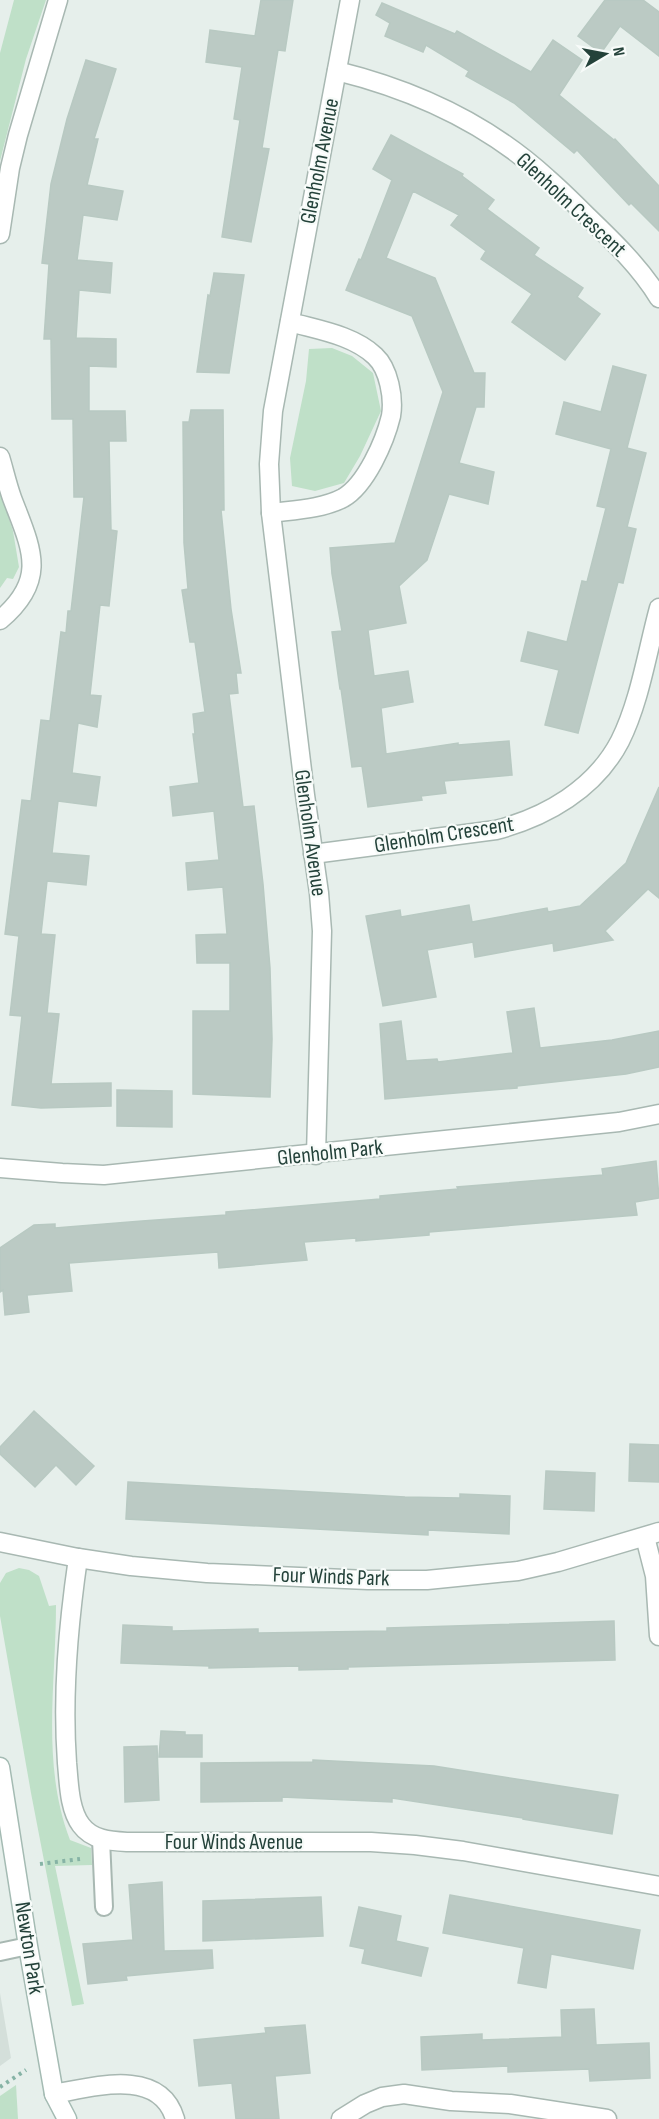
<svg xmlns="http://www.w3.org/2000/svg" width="659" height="2119" font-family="'Sofia Sans Condensed',sans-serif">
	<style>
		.built { fill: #d4dfda }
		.green { fill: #bfe0c8 }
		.building { fill: #bbcac4; stroke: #b8c9c2; stroke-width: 1.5 }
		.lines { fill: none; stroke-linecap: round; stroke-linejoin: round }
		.lane-casing { stroke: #a8b8b2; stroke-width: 20 }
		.street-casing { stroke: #a8b8b2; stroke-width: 21 }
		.secondary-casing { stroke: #a4bbb3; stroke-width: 21 }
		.path { stroke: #86b3a5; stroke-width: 4; stroke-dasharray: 3 4.5; stroke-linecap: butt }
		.lane { stroke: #fff; stroke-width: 16 }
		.street { stroke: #fff; stroke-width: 18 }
		.secondary { stroke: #fff; stroke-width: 18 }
		.labels { text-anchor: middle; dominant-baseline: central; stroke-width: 4.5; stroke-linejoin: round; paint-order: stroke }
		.street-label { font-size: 22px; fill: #24423a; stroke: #f7fbf9 }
	</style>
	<rect width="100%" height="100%" fill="#e6efeb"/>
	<path class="built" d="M0,1993L11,2058L0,2066Z"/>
	<g class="green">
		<path d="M14,0H46L26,59L0,161V53Z"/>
		<path d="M332,348L352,356L373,373L381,411L360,456L344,483L315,491L292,486L290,458L306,381L309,349Z"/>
		<path d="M0,491L13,531L19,567L13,579L7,578L0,588Z"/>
		<path d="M19,1568L29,1570L39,1576L49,1606L56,1605C56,1684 41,1764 70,1840L91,1848L92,1865L55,1866L84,2004L72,2006L31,1793L0,1616V1583L6,1573Z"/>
		<path d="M16,2085L18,2119H0V2096Z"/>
	</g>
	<g class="building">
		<path d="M261,0H293L285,51L278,50L262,148L269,149L251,242L222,237L240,120L234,119L242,67L206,62L210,30L255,36Z"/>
		<path d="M605,0H643L659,12V56L620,26L601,53L578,36Z"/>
		<path d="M382,3L455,34L457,31L531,72L553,40L582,60L559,95L614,140L615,139L659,186V231L631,203L629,205L577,150L574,153L514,103L466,76L469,71L426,45L423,52L385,36L390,23L376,15Z"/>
		<path d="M86,60L116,69L94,139H98L87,185L123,191L117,220L83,215L77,260L112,263L110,293L79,290L76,338L116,339V367L89,366V411H125L126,441H109L111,530L117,531L109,606L100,605L90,695L101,696L97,727L78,723L72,773L100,777L96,806L58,801L52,853L89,856L86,885L47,881L41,934L55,935L47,1013L59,1014L51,1084L111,1083V1106L41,1108L12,1105L22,1016L10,1015L19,936L5,934L22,800L31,801L41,720L50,721L61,632L66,633L68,611H71L84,497H74L73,419H52L51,339H44L49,264L42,263L51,184L67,119Z"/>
		<path d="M391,135L463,174L462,176L494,200L487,209L539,248L534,255L583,288L577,297L600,314L565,360L512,322L532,294L481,259L486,251L451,225L459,215L413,191L386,258L435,278L474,373H485L484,407H476L459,463L494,472L488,504L449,494L427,560L399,586L406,623L368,630L374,676L408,671L413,702L381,708L386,754L458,743V745L509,741L512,775L444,781L446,793L421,796L422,800L368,807L362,766L352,767L341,689H340L332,632L342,631L332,574L330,548L395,543L443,392L412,316L346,290L359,259L361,260L392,180L373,169Z"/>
		<path d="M214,273L244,275L229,373L197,372L208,295L210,296Z"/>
		<path d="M613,366L646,375L627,448L646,453L627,527L636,529L623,583L618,582L578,733L545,725L559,670L521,661L528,632L567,642L582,581L587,582L606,508L597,506L611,449L556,434L564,402L601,412Z"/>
		<path d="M191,410H223L224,510H221L231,609L241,673H236L238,693L229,694L243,807L254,806L263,884L270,968L272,1039L270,1097L193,1094V1011H230V963H197L196,935L227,934L223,887L188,890L186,863L219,860L214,811L173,816L170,787L199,783L193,734H195L193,714L205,712L195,642H190L182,590L188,589L184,543L183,422H189Z"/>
		<path d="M659,787V898L648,889L605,931L613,940L554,951L553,943L475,957L473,942L427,950L436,997L383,1006L366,916L400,910L401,917L469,905L472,922L547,908L548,912L580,906L626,863Z"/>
		<path d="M534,1008L540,1048L612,1040L659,1031V1067L626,1074L517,1086V1088L385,1099L380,1024L401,1021L406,1061L437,1059L438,1062L513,1053L507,1012Z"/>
		<path d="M117,1090L172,1091V1127L117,1126Z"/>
		<path d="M656,1161L659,1198L635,1202L637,1215L429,1232V1235L356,1241V1238L304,1242L307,1260L219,1268L218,1252L69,1263L72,1291L27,1295L29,1312L5,1315L3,1290L0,1292V1248L34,1225L55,1224V1228L142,1221L226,1215V1212L380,1199V1196L458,1189L457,1187L603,1175L602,1169Z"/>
		<path d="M34,1411L94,1466L76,1485L56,1465L35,1487L0,1454V1447Z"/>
		<path d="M630,1444L659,1445V1482L629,1481Z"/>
		<path d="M546,1471L595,1473L594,1511L544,1509Z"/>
		<path d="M128,1482L405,1497L460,1498V1494L510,1496L509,1534L428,1530V1535L126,1519Z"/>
		<path d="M614,1621L615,1660L348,1667V1669L299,1670V1666L209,1668V1666L121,1663L123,1625L172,1627V1631L258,1629V1633L387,1631V1628Z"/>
		<path d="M161,1731L185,1732V1735H202V1757H159Z"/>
		<path d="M157,1746L159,1800L125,1802L124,1747Z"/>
		<path d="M313,1760L434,1766L618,1795L612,1834L523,1819V1818L392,1798V1802L282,1797V1801L201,1802V1763L313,1762Z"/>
		<path d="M162,1882L164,1951L212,1950L213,1968L126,1976L127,1980L88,1984L83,1944L133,1940L129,1885Z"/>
		<path d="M450,1895L640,1930L633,1969L551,1954L546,1988L518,1983L524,1948L443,1933Z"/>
		<path d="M321,1897L323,1936L203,1941V1901Z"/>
		<path d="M359,1907L401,1916L396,1941L428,1948L421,1976L362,1963L365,1949L350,1946Z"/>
		<path d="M594,2009L596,2045L649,2043L650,2078L590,2081L589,2069L508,2072V2066L422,2070L421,2037L482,2034V2040L562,2037L561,2010Z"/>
		<path d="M305,2025L310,2073L275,2076L279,2119H236L232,2083L199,2086L194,2040L266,2033L265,2028Z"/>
	</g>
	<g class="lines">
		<g class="lane-casing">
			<g id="lane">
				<path d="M101,1839L104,1907"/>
				<path d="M0,1952L28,1946"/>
			</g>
		</g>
		<g class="street-casing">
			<g id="street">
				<path d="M337,71C414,90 488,124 547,178C561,190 574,203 587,216C613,241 640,267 659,298"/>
				<path d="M0,234L10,168L18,135L58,0"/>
				<path d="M0,457C4,470 7,484 12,498C31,548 49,579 0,620"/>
				<path d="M271,513C294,510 322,509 343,498C366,485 385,441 391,416C394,398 389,369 375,356C353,335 318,330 290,322"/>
				<path d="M313,854L496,830C546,817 595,789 620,741C640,701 647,652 659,608"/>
				<path d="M316,1155L322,931L319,893L305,795L271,513L269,464L273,411L350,0"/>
				<path d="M0,1168L62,1173L104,1175L619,1122L659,1114"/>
				<path d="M645,1537L655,1576L659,1636"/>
				<path d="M0,1542L78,1558L131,1566L207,1573L368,1580H427L518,1571L558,1562L659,1532"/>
				<path d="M78,1558C68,1627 62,1694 67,1763C69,1783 69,1809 81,1825C92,1840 110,1841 127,1842H371L415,1845L463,1851L659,1886"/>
				<path d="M54,2094C93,2087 160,2067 175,2119"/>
				<path d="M341,2119L365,2104L382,2097L404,2094L451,2101L510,2104L607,2119"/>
			</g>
		</g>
		<g class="secondary-casing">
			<path id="secondary" d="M0,1767L28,1946L54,2094L67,2119"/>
		</g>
		<g class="path">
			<path d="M40,1864L80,1859"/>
			<path d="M0,2087L26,2070"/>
		</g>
		<use href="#lane" class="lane"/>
		<use href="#street" class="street"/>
		<use href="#secondary" class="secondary"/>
	</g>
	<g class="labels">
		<g class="street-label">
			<text transform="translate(320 161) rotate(-79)">Glenholm Avenue</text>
			<text transform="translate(571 205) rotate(43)">Glenholm Crescent</text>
			<text transform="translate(310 833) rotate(82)">Glenholm Avenue</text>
			<text transform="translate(444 835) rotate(-9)">Glenholm Crescent</text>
			<text transform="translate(330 1153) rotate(-6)">Glenholm Park</text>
			<text transform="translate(331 1577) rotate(2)">Four Winds Park</text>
			<text x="234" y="1842">Four Winds Avenue</text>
			<text transform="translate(29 1948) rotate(81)">Newton Park</text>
		</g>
	</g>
	<g transform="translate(605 54) rotate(80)" stroke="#f7fbf9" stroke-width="4.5" paint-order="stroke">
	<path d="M0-4.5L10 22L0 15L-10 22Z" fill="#24423a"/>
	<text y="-9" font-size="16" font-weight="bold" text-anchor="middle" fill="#24423a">N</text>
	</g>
</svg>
